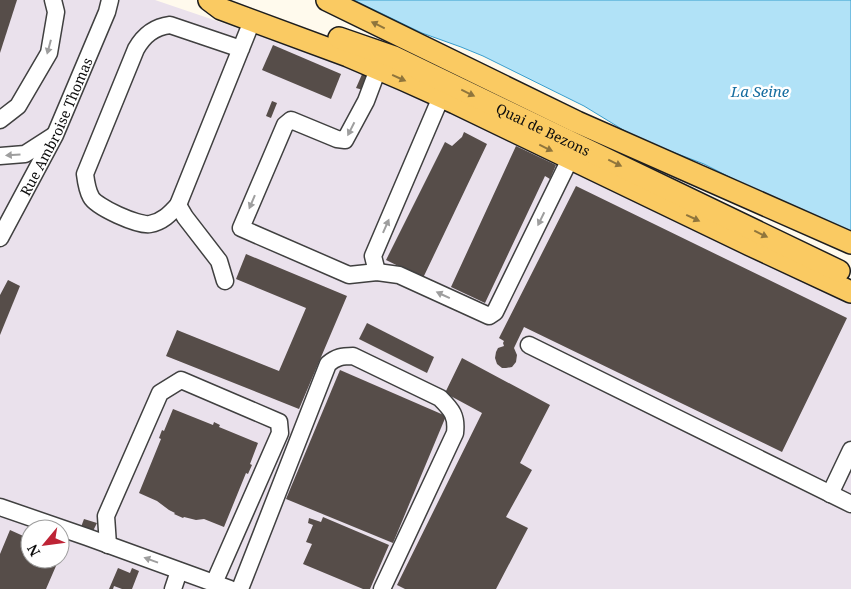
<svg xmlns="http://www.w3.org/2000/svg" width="851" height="589" font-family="'Noto Serif',serif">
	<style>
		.industrial { fill: #eae1ec; fill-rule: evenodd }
		.water { fill: #b1e2f7; stroke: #379dce }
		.building { fill: #564d49 }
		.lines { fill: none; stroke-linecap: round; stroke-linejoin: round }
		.minor-casing { stroke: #404040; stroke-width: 19 }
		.major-casing { stroke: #1e1e1e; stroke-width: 24 }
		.minor { stroke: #fff; stroke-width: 16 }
		.major { stroke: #faca62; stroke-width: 21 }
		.oneway { fill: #8f753c }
		.oneway2 { fill: #9e9e9e }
		.labels { text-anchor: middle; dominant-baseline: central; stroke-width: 5; stroke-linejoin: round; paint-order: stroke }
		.street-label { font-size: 14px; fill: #0d0d0d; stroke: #fff }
		.water-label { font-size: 15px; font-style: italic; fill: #156da0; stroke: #fff }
	</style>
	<rect width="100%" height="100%" fill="#fffaed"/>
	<path class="industrial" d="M0,0H155L356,68L851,300V589H0ZM30,529H60V559H30Z"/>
	<path class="water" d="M354,0H851V232L763,194L704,164L644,141L625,131L584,106L483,56L461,47L422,33Z"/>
	<g class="building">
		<path d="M0,0H17L0,53Z"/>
		<path d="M273,45L341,74L331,99L262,70Z"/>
		<path d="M363,72L370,75L363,90L356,88Z"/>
		<path d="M272,101L277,103L271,118L266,116Z"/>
		<path d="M464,132L487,144L423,278L386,260L445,142L452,146L462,137Z"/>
		<path d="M516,146L556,165L550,179L545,176L485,303L451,287Z"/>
		<path d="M576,186L847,318L782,452L524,327L514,348L517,355L516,362L512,367L506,368H502L497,364L495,358L496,352L498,348L504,346L503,343L504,341L499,338Z"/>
		<path d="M246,254L347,296L299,409L166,356L177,330L279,371L306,308L236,279Z"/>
		<path d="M8,280L20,286L0,335V295Z"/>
		<path d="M367,323L434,357L427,373L359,339Z"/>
		<path d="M462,358L550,405L520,463L532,470L506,517L528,528L496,589H405L397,585L482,413L445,393Z"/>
		<path d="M340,370L446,416L393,543L286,499Z"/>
		<path d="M173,409L213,425L214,422L220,425L219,427L258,443L250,464L252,465L248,474L246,473L224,527L204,519L196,520L184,517L183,518L174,514L175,513L169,510L157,501L139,493L161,439L159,438L162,430L164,431Z"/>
		<path d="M323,517L389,545L370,589H363L303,564L312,544L306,542L313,525L308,523L309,518L321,522Z"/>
		<path d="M84,519L97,523L93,531L81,527Z"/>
		<path d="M10,530L30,539V559H59L46,589H0V554Z"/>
		<path d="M118,568L130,573L132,568L139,571L132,589H122L114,586L113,589H109Z"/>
	</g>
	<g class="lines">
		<g class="minor-casing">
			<g id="minor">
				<path d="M241,49L170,25C154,27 144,35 136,49L85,174C86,182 87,190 91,197C96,207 138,226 150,224C162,222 170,214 178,205L252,21"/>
				<path d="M378,69L366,101L345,140L337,139L291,120L285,125L241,228L349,275L377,272L399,275L489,316L495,312L570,159"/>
				<path d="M0,120L18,106L49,53L56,12L53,0"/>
				<path d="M0,156L25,154L53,136"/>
				<path d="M178,205L185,217L219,261L225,281"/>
				<path id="s1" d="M0,238L55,135L107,12L110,0"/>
				<path d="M377,272L373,256L441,97"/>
				<path d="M529,345L851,504"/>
				<path d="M830,494L851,450"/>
				<path d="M0,507L87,537L230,589"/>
				<path d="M108,545L106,516L160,393L181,380L279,422L280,433L214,583"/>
				<path d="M173,589L179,571"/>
				<path d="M240,589L328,364C336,357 342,356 353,356L440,398C452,410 457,416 455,433L382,589"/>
			</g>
		</g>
		<g class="major-casing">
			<g id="major">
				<path d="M209,0L221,9L348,56L404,80L455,103L750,245L851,292"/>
				<path d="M327,0L577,122L851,243"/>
				<path id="s2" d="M339,38L394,57L839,271"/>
			</g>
		</g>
		<use href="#minor" class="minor"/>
		<use href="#major" class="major"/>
	</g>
	<defs><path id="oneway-solid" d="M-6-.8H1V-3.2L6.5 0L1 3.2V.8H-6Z" transform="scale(1.25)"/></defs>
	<g class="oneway">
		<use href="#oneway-solid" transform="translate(378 25) rotate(-154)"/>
		<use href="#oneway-solid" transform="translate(399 78) rotate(24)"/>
		<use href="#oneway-solid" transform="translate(468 93) rotate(26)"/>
		<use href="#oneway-solid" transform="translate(546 148) rotate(26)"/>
		<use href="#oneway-solid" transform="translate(615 163) rotate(26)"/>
		<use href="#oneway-solid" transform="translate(693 218) rotate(25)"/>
		<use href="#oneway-solid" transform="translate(761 234) rotate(26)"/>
	</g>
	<g class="oneway2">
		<use href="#oneway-solid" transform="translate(49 47) rotate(105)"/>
		<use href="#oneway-solid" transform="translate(351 129) rotate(117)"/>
		<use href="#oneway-solid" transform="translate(13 155) rotate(176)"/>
		<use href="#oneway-solid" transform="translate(252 202) rotate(113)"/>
		<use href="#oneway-solid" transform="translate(541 219) rotate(116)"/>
		<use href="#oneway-solid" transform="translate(386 226) rotate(-66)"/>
		<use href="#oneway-solid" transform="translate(443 295) rotate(-155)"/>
		<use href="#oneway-solid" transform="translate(151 560) rotate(-160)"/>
	</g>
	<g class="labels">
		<g class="street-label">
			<text stroke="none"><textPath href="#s1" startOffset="125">Rue Ambroise Thomas</textPath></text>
			<text stroke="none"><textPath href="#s2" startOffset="224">Quai de Bezons</textPath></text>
		</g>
		<g class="water-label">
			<text x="760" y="91">La Seine</text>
		</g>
	</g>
	<g transform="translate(45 544) rotate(241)"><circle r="24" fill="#ffffff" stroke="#9e9e9e"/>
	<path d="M0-4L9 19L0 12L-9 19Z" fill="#be2436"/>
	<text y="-8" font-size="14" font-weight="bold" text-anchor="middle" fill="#0d0d0d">N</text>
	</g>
</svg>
